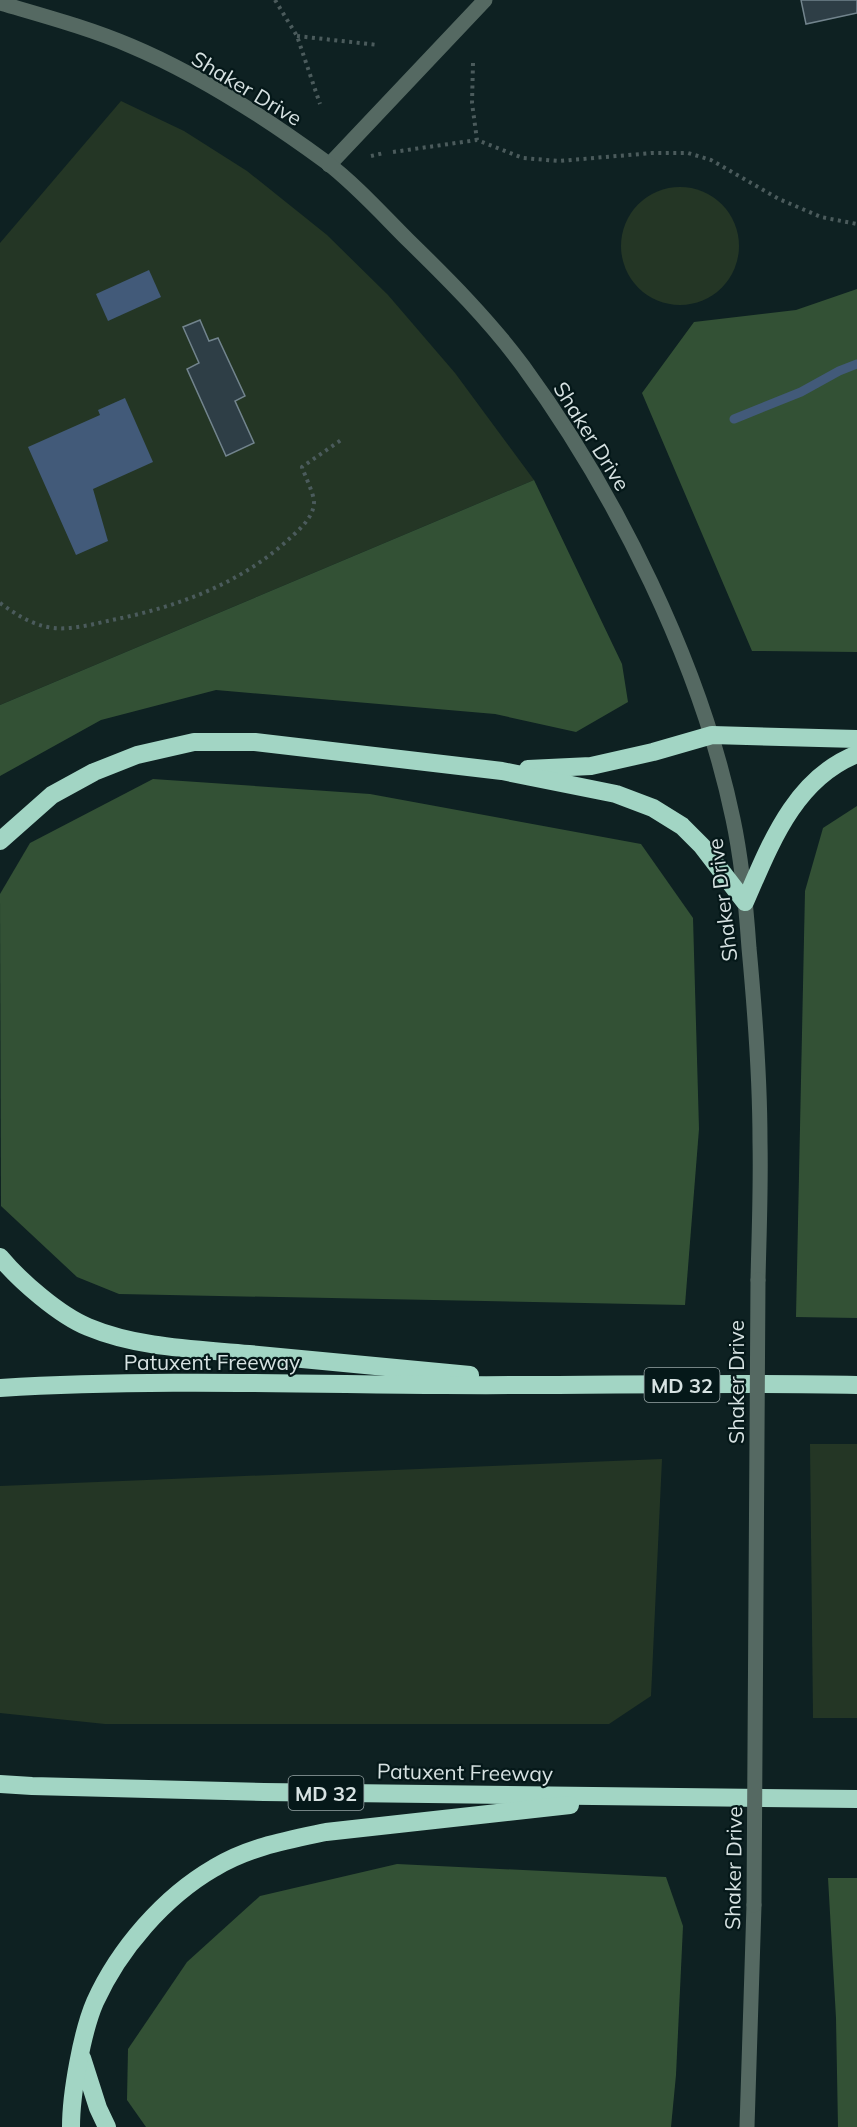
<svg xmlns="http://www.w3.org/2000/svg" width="857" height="2127" font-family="Mulish,sans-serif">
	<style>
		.green { fill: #243625 }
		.forest { fill: #335135 }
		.water { fill: #425a79 }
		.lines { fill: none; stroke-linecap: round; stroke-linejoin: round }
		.stream { stroke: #425a79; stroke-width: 9 }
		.building { fill: #2e3e46; stroke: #72848d; stroke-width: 1.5 }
		.path { stroke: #4b5b5c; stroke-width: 4; stroke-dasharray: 3 4.5; stroke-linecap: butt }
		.minor { stroke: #556962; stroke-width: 15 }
		.tertiary { stroke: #556962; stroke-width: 15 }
		.motorway { stroke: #a2d5c4; stroke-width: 18 }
		.tertiary-bridge { stroke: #556962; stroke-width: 15 }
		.labels { text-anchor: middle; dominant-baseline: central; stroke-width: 4.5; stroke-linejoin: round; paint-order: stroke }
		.shield { fill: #051819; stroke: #98a5a6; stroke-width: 1.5 }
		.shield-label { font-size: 20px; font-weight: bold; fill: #d7e2e2 }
		.street-label { font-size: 21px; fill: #d7e2e2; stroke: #051819 }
	</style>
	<rect width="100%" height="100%" fill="#0e2122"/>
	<g class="green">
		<path d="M121,101L184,131L247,171L327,235L388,295L455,373L534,480L0,705V243Z"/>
		<circle cx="680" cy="246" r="59"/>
		<path d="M810,1444H857V1718H813Z"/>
		<path d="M662,1459L651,1696L609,1724H105L0,1713V1486Z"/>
	</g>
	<g class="forest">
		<path d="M857,289V652L752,651L642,393L694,322L796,310Z"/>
		<path d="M534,480L622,664L628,702L576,732L495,714L216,690L101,720L0,776V705Z"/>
		<path d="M153,779L370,794L641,844L693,918L699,1129L685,1305L119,1294L77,1277L1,1206L0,894L30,843Z"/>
		<path d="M857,806V1318L796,1317L805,891L823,828Z"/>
		<path d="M397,1864L666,1877L683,1926L676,2075L671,2127H146L127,2100L128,2049L187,1962L260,1896Z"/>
		<path d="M828,1878H857V2127H838L836,2018Z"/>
	</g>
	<g class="water">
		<path d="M149,270L161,297L108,321L96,294Z"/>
		<path d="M125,398L153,462L93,489L108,541L76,555L28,447L100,415L98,410Z"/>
	</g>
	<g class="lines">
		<path class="stream" d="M734,419L801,392L839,371L857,364"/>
	</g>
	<g class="building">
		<path d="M801,0H857V13L806,24Z"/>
		<path d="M200,320L209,341L218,338L245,396L235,401L254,443L226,456L187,369L199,363L183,327Z"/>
	</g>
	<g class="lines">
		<g class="path">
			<path d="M275,0L297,36L320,104"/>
			<path d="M297,36L378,45"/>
			<path d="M473,63L472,103L477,140"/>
			<path d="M393,152L477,140L523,158L559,161L652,153H688L711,160L779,199L821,217L857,224"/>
			<path d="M371,156L384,153"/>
			<path d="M0,603C17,615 32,625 53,628C72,630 94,624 112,620C177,607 240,584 289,539C299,530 314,517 314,502C314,494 305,476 302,467L341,440"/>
		</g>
		<path class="minor" d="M329,165L485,0"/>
		<g class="tertiary">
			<path d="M0,3C44,16 89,28 131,46C200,75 266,118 326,162C355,184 382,214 408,240C449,280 489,320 523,366C616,493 701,665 733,819C742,861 746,905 749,948C755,1012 760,1077 760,1142C761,1188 759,1234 758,1280"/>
			<path d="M747,2127L754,1905"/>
		</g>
		<g class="motorway">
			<path d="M528,769L591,766L653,752L712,735L857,739"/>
			<path d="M0,841L52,795L94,772L137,755L194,742H255L502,771L616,794L653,808L682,826L702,846L745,902C770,845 794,779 857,754"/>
			<path d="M0,1257C20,1281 59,1315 88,1327C138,1348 196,1349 249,1354C323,1361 397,1368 470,1375"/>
			<path d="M0,1388C148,1379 297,1384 444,1385C582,1386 719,1382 857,1385"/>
			<path d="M0,1784L32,1786L264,1792L857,1799"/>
			<path d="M82,2058L98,2108L107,2127"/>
			<path d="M71,2127C71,2094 82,2032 95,2002C119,1949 164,1897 214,1868C248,1847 288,1840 326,1832L570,1805"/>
		</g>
		<path class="tertiary-bridge" d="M754,1905L758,1280"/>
	</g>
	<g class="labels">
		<g class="shield">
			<rect x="644.5" y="1368" width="75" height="34" rx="4.5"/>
			<rect x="288.5" y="1776" width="75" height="34" rx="4.5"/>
		</g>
		<g class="shield-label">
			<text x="682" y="1385">MD 32</text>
			<text x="326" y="1793">MD 32</text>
		</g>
		<g class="street-label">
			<text transform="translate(247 88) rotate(31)">Shaker Drive</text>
			<text transform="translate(592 436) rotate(58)">Shaker Drive</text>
			<text transform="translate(722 900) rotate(-97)">Shaker Drive</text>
			<text x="212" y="1362">Patuxent Freeway</text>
			<text transform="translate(736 1382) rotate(-90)">Shaker Drive</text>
			<text transform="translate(465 1772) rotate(1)">Patuxent Freeway</text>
			<text transform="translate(733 1868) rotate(-89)">Shaker Drive</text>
		</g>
	</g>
</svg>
